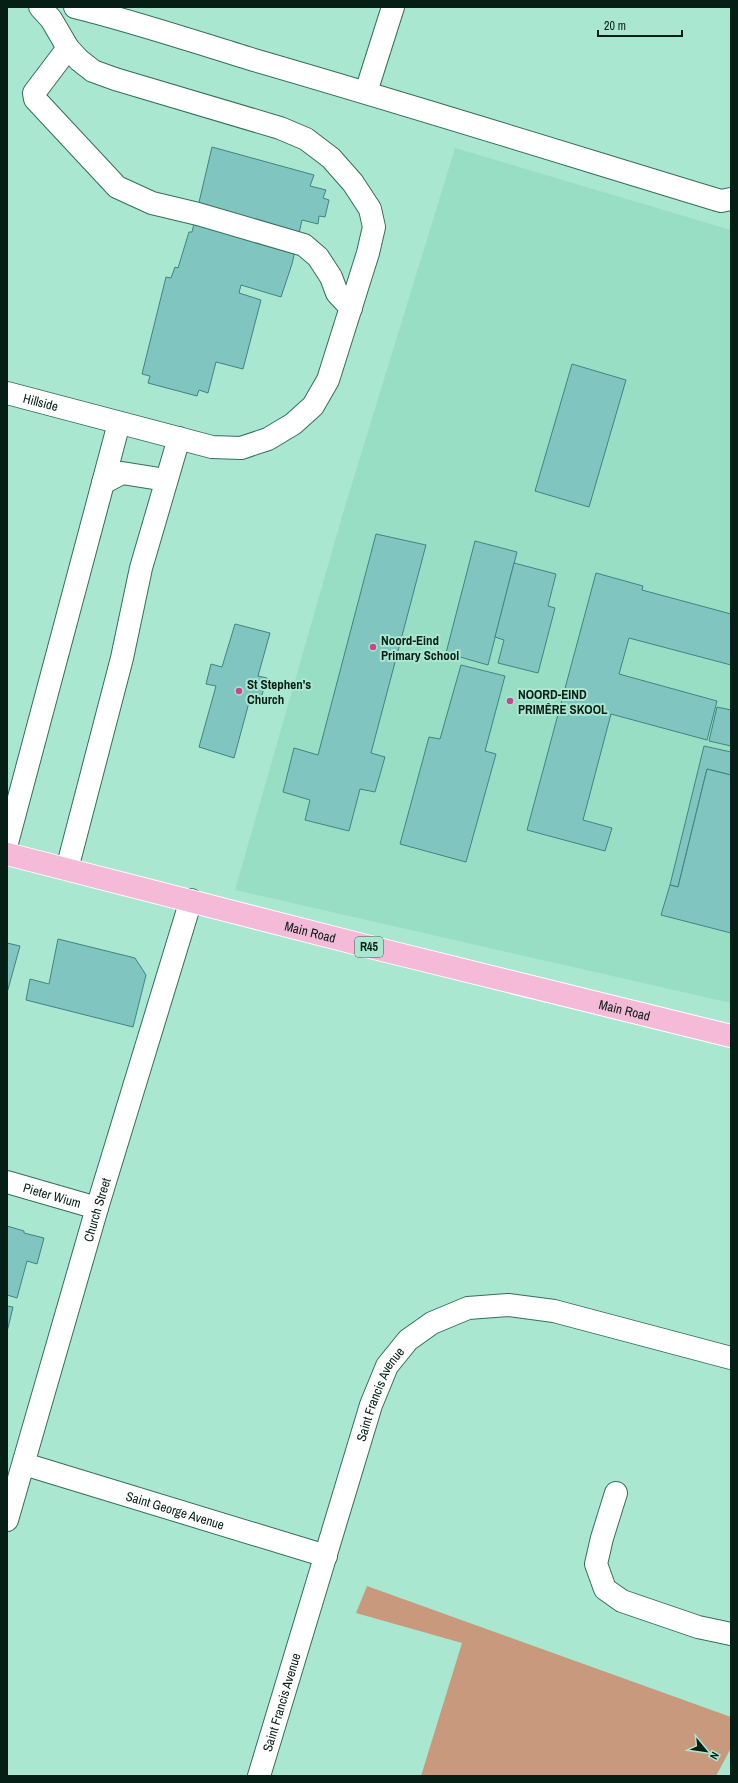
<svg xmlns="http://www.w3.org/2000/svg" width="738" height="1783" font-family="'Archivo Narrow',sans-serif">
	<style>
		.built { fill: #97dec4 }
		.green { fill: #c9997e }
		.building { fill: #81c5c0; stroke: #408480 }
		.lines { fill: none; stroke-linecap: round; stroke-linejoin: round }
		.minor-casing { stroke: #346f5c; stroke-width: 24 }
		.major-casing { stroke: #fff; stroke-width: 24 }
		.minor { stroke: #fff; stroke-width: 22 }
		.major { stroke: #f5bad7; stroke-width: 22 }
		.poi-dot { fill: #c8468e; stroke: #aae7d0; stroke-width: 1.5 }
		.labels { text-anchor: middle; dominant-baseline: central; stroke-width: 4; stroke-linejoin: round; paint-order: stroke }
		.shield { fill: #aae7d0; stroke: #365a4e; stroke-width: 1 }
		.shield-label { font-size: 12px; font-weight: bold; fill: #051e16 }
		.street-label { font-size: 13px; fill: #051e16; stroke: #aae7d0 }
		.poi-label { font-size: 13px; font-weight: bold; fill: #051e16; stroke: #aae7d0; text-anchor: start }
	</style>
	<rect width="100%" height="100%" fill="#aae7d0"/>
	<path class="built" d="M455,148L731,230V1003L235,890L343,513Z"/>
	<path class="green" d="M367,1586L731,1717V1748L716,1776H421L462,1643L356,1613Z"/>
	<g class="building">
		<path d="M212,147L314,175L310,186L326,190L323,198L329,200L325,217L319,216L318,224L302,220L292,264L281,297L241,285L239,293L261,300L243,369L216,362L208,393L199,390L197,396L148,383L150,376L142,374L166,277L171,278L175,267L178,268L189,232H192Z"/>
		<path d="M572,364L626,380L589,507L535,491Z"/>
		<path d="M376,534L426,545L371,753L385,757L375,792L360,789L349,831L305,820L310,800L283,792L294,748L318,755Z"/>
		<path d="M475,541L517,552L488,665L446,653Z"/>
		<path d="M514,563L556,574L548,606L555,608L538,673L498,663L504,640L495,637Z"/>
		<path d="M596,573L643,586L642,590L731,614V665L629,638L619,674L717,701L707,740L611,714L583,820L612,828L605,851L527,830Z"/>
		<path d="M235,624L270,633L258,676L267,678L261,698L251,695L234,758L199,747L216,686L206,684L211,664L222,667Z"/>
		<path d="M461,665L505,676L485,751L496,754L466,862L400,844L429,737L440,739Z"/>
		<path d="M717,707L731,710V746L709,741Z"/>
		<path d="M704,746L731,752V775L707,769L678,887L670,885Z"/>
		<path d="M707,769L731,775V933L661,915L670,885L678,887Z"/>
		<path d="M58,939L135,958L146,975L133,1027L26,1000L30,979L49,984Z"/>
		<path d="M7,943L20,946L7,993Z"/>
		<path d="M7,1226L24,1231V1233L44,1238L37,1264L27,1261L17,1298L7,1295Z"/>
		<path d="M7,1306L13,1307L7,1332Z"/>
	</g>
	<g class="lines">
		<g class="minor-casing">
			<g id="minor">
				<path d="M75,7C136,22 195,42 254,60C410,105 566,154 721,201L731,199"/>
				<path d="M68,48L34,93L35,99L117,187L152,203L198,214L304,245L318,257L331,277L337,293L351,308"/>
				<path d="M366,92L393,7"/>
				<path id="s1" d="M7,393L212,447L241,448L268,439L293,424L313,406L328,380L368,253L374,227L370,209L353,183L331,158L306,139L280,128L115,79L93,71L79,60L68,48L51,19L40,7"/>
				<path d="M103,483L122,473L166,480"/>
				<path d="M7,843L119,423"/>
				<path d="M67,869L122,658L141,568L179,438"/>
				<path id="s2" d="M7,1182L97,1208"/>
				<path id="s3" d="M24,1464L326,1556"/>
				<path d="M616,1493L602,1538L596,1564L605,1589L622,1601L698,1627L731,1634"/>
				<path id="s4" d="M7,1520L97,1208L191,900"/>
				<path id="s5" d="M259,1776L371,1405L387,1366L408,1340L432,1323L468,1308L508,1305L554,1311L731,1358"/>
			</g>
		</g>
		<g class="major-casing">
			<g id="major">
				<path id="s6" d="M7,854L370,947L731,1036"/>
			</g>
		</g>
		<use href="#minor" class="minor"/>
		<use href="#major" class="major"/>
	</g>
	<g class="poi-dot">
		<circle cx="373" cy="647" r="4"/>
		<circle cx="239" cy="691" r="4"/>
		<circle cx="510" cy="701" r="4"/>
	</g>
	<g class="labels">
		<rect class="shield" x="355" y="937" width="28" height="20" rx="3"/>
		<g class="shield-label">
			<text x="369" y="947">R45</text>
		</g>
		<g class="street-label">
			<text stroke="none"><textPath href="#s1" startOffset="35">Hillside</textPath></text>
			<text stroke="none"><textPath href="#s6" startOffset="313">Main Road</textPath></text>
			<text stroke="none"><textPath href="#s6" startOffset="637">Main Road</textPath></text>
			<text stroke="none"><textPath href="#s2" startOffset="47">Pieter Wium</textPath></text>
			<text stroke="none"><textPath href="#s4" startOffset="323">Church Street</textPath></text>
			<text stroke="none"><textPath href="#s5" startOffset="401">Saint Francis Avenue</textPath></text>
			<text stroke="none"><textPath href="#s3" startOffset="158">Saint George Avenue</textPath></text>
			<text stroke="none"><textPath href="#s5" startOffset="77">Saint Francis Avenue</textPath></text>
		</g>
		<g class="poi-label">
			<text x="381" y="640">Noord-Eind<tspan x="381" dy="15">Primary School</tspan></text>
			<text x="247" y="684">St Stephen's<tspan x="247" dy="15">Church</tspan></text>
			<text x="518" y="694">NOORD-EIND<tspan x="518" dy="15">PRIMÊRE SKOOL</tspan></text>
		</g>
	</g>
	<rect width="738" height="1783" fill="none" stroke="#051e16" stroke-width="16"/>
	<g transform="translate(706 1751) rotate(119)" stroke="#aae7d0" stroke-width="3" paint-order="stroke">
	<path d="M0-3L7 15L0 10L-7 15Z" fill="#051e16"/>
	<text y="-6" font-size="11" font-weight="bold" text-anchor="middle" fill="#051e16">N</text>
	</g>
	<path d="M598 30v6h84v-6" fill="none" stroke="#051e16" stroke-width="2"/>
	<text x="604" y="30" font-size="12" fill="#051e16" stroke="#aae7d0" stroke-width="3" paint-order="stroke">20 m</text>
</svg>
